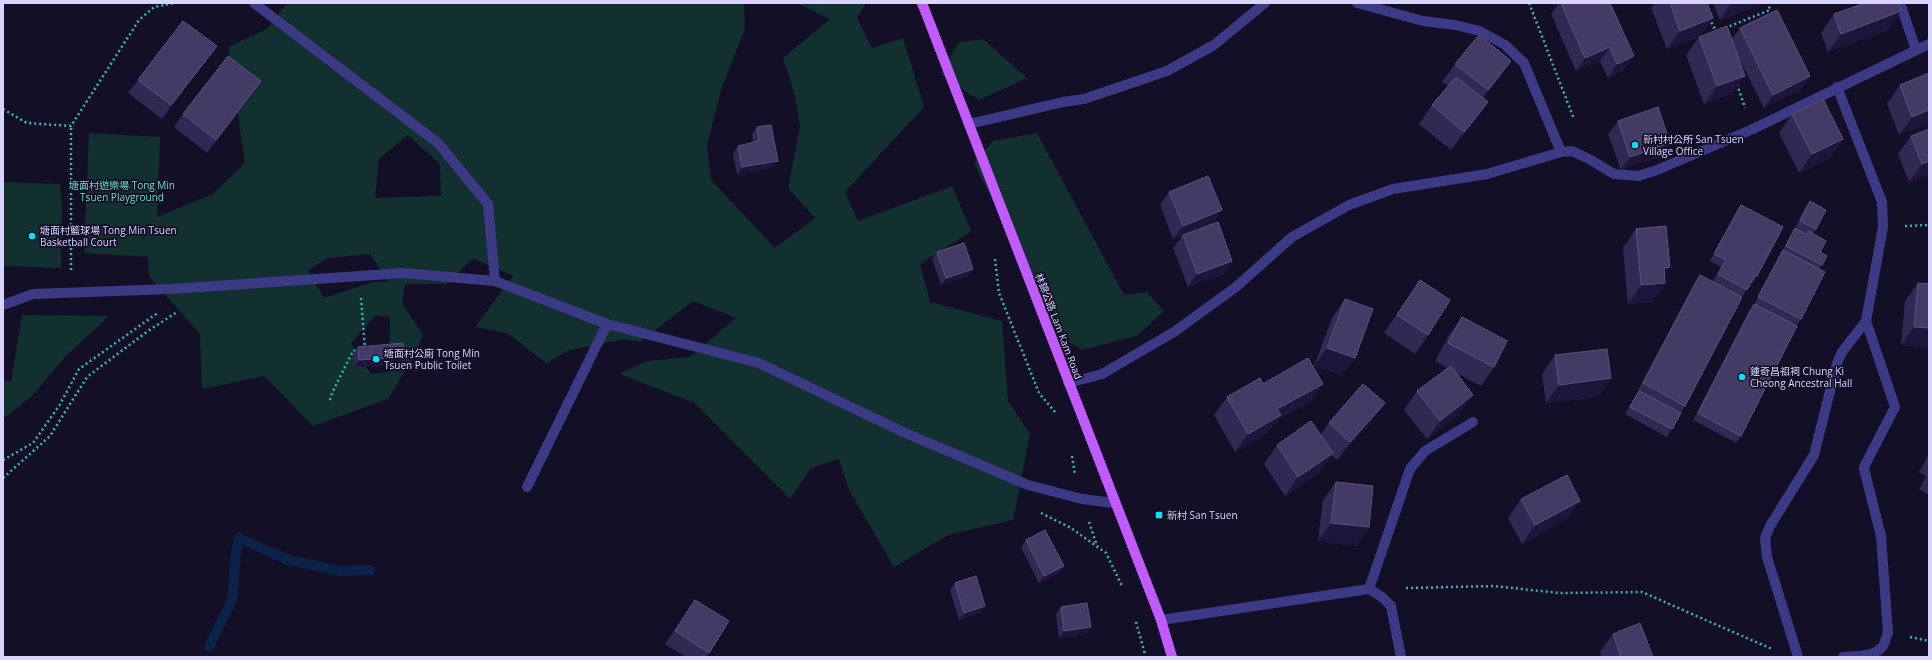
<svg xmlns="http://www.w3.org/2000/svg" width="1932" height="660" font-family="'Open Sans','Noto Sans TC',sans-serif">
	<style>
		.green { fill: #12302f; fill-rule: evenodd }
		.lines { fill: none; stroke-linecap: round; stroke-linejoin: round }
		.stream { stroke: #0c2248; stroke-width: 10 }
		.path { stroke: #2fb8b0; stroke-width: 2.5; stroke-dasharray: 2 3; stroke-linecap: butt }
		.minor { stroke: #3d3a85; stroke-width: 10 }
		.major { stroke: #c25bff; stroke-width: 10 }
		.wall { fill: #312854 }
		.shaded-wall { fill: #1d163a }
		.building { fill: #433a66; stroke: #5a527e }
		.poi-dot { fill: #00e5ff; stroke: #130f26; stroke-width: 1.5 }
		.labels { text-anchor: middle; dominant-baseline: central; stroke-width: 3.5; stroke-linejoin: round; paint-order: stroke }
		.poi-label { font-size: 10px; fill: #d9d4ff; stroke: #130f26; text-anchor: start }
		.park-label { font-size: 10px; fill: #5fe0c0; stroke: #130f26 }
		.street-label { font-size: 10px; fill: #d9d4ff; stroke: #130f26 }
	</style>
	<rect width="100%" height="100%" fill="#130f26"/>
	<g class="green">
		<path d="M287,3H744L745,29L722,87L707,145L711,180L775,248L815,218L788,188L800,127L795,96L783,58L830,19L797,3H866L857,18L872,48L903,38L924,107L845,192L858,221L952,186L971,231L920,264L930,302L1002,321L1008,401L1030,434L1013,520L948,535L894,567L849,490L839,459L811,468L790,499L695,403L619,374L647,361L690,357L736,318L693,301L640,342L624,339L570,350L546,363L507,333L475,327L513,276L473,258L446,284H405L402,304L423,334L414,356L388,399L313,426L264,376L202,389L200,334L149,276L148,257L84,253L89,133L160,137L157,217L213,194L245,163L228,47L267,29ZM408,135L440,164L441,196L375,198L379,159ZM370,254L389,282H373L324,298L308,270L329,258ZM376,315L390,317L389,372L371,374L351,343Z"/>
		<path d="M983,39L1027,78L979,100L941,75L958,43Z"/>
		<path d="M1037,133L1124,295L1147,292L1164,311L1137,336L1082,350L1061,337L974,163L993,141Z"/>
		<path d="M3,182L60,184L62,207L61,268L3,266Z"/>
		<path d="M22,315L109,316L65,357L32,396L3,419V380L11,382Z"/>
	</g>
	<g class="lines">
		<path class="stream" d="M209,647L232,600L236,554L239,538L286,559L339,571L370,570"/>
		<g class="path">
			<path d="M1529,3L1574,119"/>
			<path d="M1709,18L1717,33"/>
			<path d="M1725,28L1770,10L1768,3"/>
			<path d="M1737,84L1745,108"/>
			<path d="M3,109L27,123L71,126L139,20L154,7L175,3"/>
			<path d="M1905,226L1929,225"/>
			<path d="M995,259L999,293L1039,393L1055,412"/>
			<path d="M71,270V126"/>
			<path d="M361,298L365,349"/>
			<path d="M330,400L332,393L353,351L358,350"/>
			<path d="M1072,456L1075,475"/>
			<path d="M3,460L33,443L59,406L79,369L159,312"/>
			<path d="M3,478L50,436L87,377L148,331L177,312"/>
			<path d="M1041,513L1071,528L1106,553L1122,586"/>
			<path d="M1089,522L1097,546"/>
			<path d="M1406,588L1494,586L1559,593L1642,592L1772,649"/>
			<path d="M1136,622L1145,654"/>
			<path d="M1910,637L1929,641"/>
		</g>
		<g class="minor">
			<path d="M254,3L438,143L488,204L495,281"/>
			<path d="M1357,3L1423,21L1455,25L1480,31L1505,45L1524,63L1561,152"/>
			<path d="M1900,3L1916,50"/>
			<path d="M1837,87L1882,202L1883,227L1866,321L1895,407L1865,465L1864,469L1881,536L1888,633C1886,637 1885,642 1883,646C1875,657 1855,656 1843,657"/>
			<path d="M969,124L1063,102L1084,99L1167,71L1214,45L1265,3"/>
			<path d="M3,305L33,294L171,289L403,273L495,281L607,324L759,363L903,432L1028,485L1082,499L1114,503"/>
			<path d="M1068,383L1102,374L1174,332L1236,287L1292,237L1349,205L1393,189L1487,174L1561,152L1572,151L1589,159L1614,174L1638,176L1657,170L1753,129L1929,44"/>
			<path d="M527,487L607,324"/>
			<path d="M1369,589L1382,597L1391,606L1401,657"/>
			<path d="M1161,620L1369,589L1410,469L1425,451L1473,422"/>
			<path d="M1798,657L1767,557L1765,538L1770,526L1814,455L1837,363L1842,352L1866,321"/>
		</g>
		<path class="major" d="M922,3L1161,620L1172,657"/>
	</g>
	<g class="wall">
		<path d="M1559,3H1610L1624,70L1608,78L1600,61L1576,71L1551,14Z"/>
		<path d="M1655,3H1707L1713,18L1700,36L1667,49L1651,8Z"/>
		<path d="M1713,3H1760L1759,5L1720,20Z"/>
		<path d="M1901,11L1888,30L1828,52L1821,33L1834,14Z"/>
		<path d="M1740,28L1810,76L1801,90L1764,108L1739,58L1732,94L1704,104L1686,55L1699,37L1732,39Z"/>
		<path d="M207,59L162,119L128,93L138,80Z"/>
		<path d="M1455,64L1498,80L1483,98L1475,121L1451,150L1419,124L1432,105L1448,86L1442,82Z"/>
		<path d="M261,81L252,95L207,153L174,127L183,114Z"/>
		<path d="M1900,85L1929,124L1899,135L1887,104Z"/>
		<path d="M1792,114L1843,139L1830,158L1799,173L1779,133Z"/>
		<path d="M1618,121L1670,143L1661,156L1621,170L1608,134Z"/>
		<path d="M757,127L773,168L737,175L733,153L738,146L753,142L752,134Z"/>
		<path d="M1929,129V175L1909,182L1898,154L1911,136Z"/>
		<path d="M1169,192L1222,210L1213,223L1232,261L1223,274L1188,287L1173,248L1182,236L1173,239L1160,205Z"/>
		<path d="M1810,201L1816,229L1813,234L1820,252L1822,265L1819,269L1801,319L1797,325L1741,436L1736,443L1693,420L1749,311L1754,305L1790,236L1795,228L1805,208Z"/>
		<path d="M1741,205L1757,276L1752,284L1751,283L1742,297L1685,406L1667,437L1625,414L1634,398L1639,391L1638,390L1695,282L1700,275L1713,281L1721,267L1710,261L1736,212Z"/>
		<path d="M1636,229L1665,283L1652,302L1628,304L1623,248Z"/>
		<path d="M937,252L973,269L968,276L941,285L932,259Z"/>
		<path d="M1420,280L1428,335L1415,354L1384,333Z"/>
		<path d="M1918,283L1929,284V348L1901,345L1905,301Z"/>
		<path d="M1345,299L1342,376L1314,366L1332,318Z"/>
		<path d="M1462,317L1494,367L1481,386L1456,373L1460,413L1427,439L1404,410L1417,391L1447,368L1435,361L1449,335Z"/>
		<path d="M358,347L404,357L399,364L354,367L353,354Z"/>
		<path d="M1555,355L1611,378L1598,397L1546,403L1542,374Z"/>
		<path d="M1263,384H1323L1310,402L1276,421L1268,433L1235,452L1214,415L1227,397Z"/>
		<path d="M1372,421L1337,460L1331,455L1320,472L1285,496L1264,464L1277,445L1320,435L1329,423Z"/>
		<path d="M1929,454V495L1919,489L1926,476L1919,472Z"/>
		<path d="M1336,482L1369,527L1356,546L1318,541L1323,500Z"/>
		<path d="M1521,499L1580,501L1567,519L1522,544L1508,518Z"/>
		<path d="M1026,540L1059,573L1039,583L1021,547Z"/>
		<path d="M955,583L980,613L959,620L950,590Z"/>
		<path d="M695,600L729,621L706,657H686L665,644Z"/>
		<path d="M1061,607L1091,627L1086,634L1059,638L1056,614Z"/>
		<path d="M1613,634L1653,657H1601L1600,652Z"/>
	</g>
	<g class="shaded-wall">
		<path d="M1731,3H1760L1759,5L1720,20Z"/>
		<path d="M1901,11L1888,30L1828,52L1841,34Z"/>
		<path d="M1713,18L1700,36L1667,49L1680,31Z"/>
		<path d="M217,46L207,59L162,119L171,105Z"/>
		<path d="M1610,47L1600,61L1576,71L1585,58Z"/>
		<path d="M1634,56L1624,70L1608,78L1617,64Z"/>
		<path d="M1511,61L1498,80L1475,109L1488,90Z"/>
		<path d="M1745,76L1732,94L1704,104L1717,86Z"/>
		<path d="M1810,76L1801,90L1764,108L1773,95Z"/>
		<path d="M261,81L252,95L207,153L216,140Z"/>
		<path d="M1488,102L1475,121L1451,150L1464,132Z"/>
		<path d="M1929,110V124L1899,135L1912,117Z"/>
		<path d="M1843,139L1830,158L1799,173L1812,154Z"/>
		<path d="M1670,143L1661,156L1621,170L1630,157Z"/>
		<path d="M778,161L773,168L737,175L742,167Z"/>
		<path d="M1929,161V175L1909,182L1922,164Z"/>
		<path d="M1222,210L1213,224L1183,235L1182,236L1173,239L1183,226Z"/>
		<path d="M1232,261L1223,274L1188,287L1197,274Z"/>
		<path d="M1670,267L1659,284L1665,283L1652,302L1628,304L1641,285L1664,268Z"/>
		<path d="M973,269L968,276L941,285L946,278Z"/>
		<path d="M1914,327L1929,328V348L1901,345Z"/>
		<path d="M1327,348L1355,358L1342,376L1314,366Z"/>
		<path d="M404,357L399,364L354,367L359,360Z"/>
		<path d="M1611,378L1598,397L1546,403L1559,385Z"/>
		<path d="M1323,384L1310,402L1276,421L1268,433L1235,452L1248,434L1277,409Z"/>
		<path d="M1473,395L1460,413L1427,439L1440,421Z"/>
		<path d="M1385,403L1372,421L1337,460L1350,442Z"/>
		<path d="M1333,453L1320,472L1285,496L1298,477Z"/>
		<path d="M1580,501L1567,519L1522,544L1535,525Z"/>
		<path d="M1331,523L1369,527L1356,546L1318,541Z"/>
		<path d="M1064,566L1059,573L1039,583L1044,576Z"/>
		<path d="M985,606L980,613L959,620L964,613Z"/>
		<path d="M1091,627L1086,634L1059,638L1064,631Z"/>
	</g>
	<g class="building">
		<path d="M1561,3H1610L1634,56L1617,64L1610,47L1585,58Z"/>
		<path d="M1670,3H1707L1713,18L1680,31Z"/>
		<path d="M1865,3H1898L1901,11L1841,34L1834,14Z"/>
		<path d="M1777,10L1810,76L1773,95L1740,28Z"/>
		<path d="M183,21L217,46L171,105L138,80Z"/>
		<path d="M1727,26L1745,76L1717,86L1699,37Z"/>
		<path d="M1479,35L1511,61L1488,90L1455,64Z"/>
		<path d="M228,56L261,81L216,140L183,114Z"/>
		<path d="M1929,73V110L1912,117L1900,85Z"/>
		<path d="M1456,77L1488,102L1464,132L1432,105Z"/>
		<path d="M1823,99L1843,139L1812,154L1792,114Z"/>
		<path d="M1658,107L1670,143L1630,157L1618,121Z"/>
		<path d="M771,125L778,161L742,167L738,146L759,141L757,127Z"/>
		<path d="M1929,129V161L1922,164L1911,136Z"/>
		<path d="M1208,176L1222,210L1183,226L1169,192Z"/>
		<path d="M1810,201L1826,210L1816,229L1800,221Z"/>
		<path d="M1741,205L1783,227L1757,276L1755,275L1747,290L1718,274L1726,260L1714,254Z"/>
		<path d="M1218,222L1232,261L1197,274L1183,235Z"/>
		<path d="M1666,226L1670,267L1664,268L1665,283L1641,285L1636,229Z"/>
		<path d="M1795,228L1807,235L1808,231L1826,241L1820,252L1827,256L1822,265L1786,246Z"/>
		<path d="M964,243L973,269L946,278L937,252Z"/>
		<path d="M1783,250L1825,272L1801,319L1758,297Z"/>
		<path d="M1700,275L1742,297L1685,406L1643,383Z"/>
		<path d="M1420,280L1450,300L1428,335L1397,315Z"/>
		<path d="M1918,283L1929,284V328L1914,327Z"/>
		<path d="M1345,299L1373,309L1355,358L1327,348Z"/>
		<path d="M1754,304L1797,326L1741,436L1698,413Z"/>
		<path d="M1462,317L1507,341L1494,367L1448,343Z"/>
		<path d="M403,343L404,357L359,360L358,347Z"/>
		<path d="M1607,349L1611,378L1559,385L1555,355Z"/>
		<path d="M1308,358L1323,384L1277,409L1281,415L1248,434L1227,397L1260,378L1263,384Z"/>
		<path d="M1451,366L1473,395L1440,421L1417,391Z"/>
		<path d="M1363,384L1385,403L1350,442L1329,423Z"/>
		<path d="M1639,391L1681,413L1672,429L1630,407Z"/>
		<path d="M1311,421L1333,453L1298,477L1277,445Z"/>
		<path d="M1567,475L1580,501L1535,525L1521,499Z"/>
		<path d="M1336,482L1373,486L1369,527L1331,523Z"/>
		<path d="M1045,530L1064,566L1044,576L1026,540Z"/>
		<path d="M976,576L985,606L964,613L955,583Z"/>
		<path d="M695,600L729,621L709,653L675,631Z"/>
		<path d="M1087,603L1091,627L1064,631L1061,607Z"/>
		<path d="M1640,623L1653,657H1621L1613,634Z"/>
	</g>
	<g class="poi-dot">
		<circle cx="1635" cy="145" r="4"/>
		<circle cx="32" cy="236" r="4"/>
		<circle cx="376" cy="359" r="4"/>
		<circle cx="1742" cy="377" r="4"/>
		<rect x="1155" y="511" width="8" height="8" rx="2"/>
	</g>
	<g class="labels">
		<g class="poi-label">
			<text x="1643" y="139">新村村公所 San Tsuen<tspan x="1643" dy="12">Village Office</tspan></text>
			<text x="40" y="230">塘面村籃球場 Tong Min Tsuen<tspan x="40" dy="12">Basketball Court</tspan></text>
			<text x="384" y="353">塘面村公廁 Tong Min<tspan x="384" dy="12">Tsuen Public Toilet</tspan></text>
			<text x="1750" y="371">鍾奇昌祖祠 Chung Ki<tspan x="1750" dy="12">Cheong Ancestral Hall</tspan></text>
			<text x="1167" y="515">新村 San Tsuen</text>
		</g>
		<g class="park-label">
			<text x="122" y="185">塘面村遊樂場 Tong Min<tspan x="122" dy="12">Tsuen Playground</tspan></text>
		</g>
		<g class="street-label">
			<text transform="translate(1059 326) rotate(69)">林錦公路 Lam Kam Road</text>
		</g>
	</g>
	<rect width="1932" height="660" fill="none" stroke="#d9d4ff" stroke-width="8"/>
</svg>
